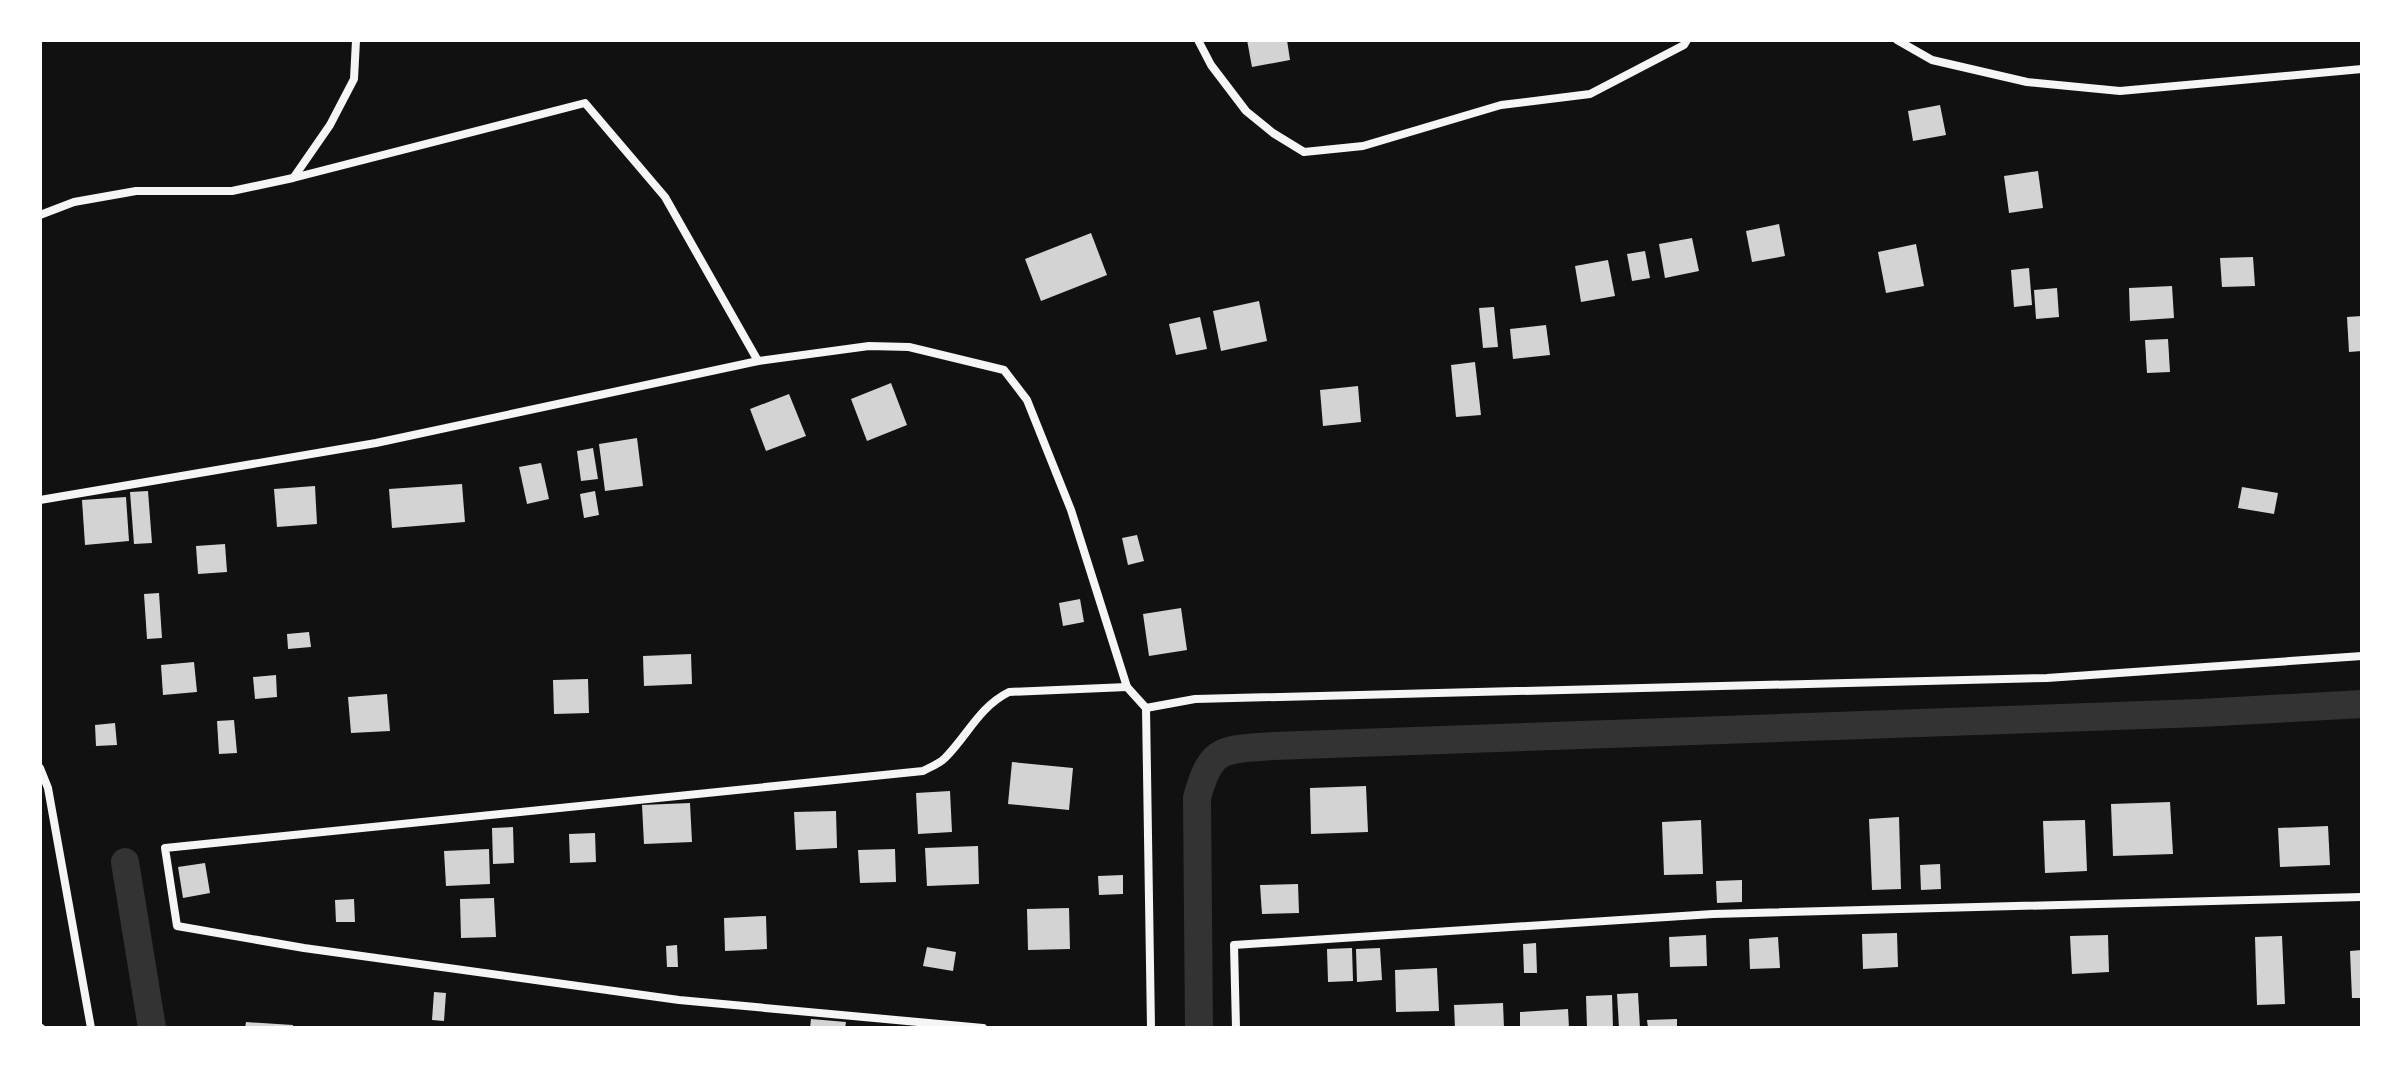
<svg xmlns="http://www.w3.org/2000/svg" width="2402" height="1068" font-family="'Work Sans',sans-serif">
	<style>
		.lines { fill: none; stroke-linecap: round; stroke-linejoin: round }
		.canal { stroke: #333; stroke-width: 28 }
		.building { fill: #d3d3d3 }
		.minor { stroke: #f5f5f5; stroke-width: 8 }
	</style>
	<rect width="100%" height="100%" fill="#111"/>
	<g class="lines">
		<g class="canal">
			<path d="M125,862L152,1028"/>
			<path d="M1199,1028L1197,798C1211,745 1224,750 1274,746L2200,713L2362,704"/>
		</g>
	</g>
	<g class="building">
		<path d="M1247,40H1287L1290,60L1252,67Z"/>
		<path d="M1940,105L1946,135L1913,141L1908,111Z"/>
		<path d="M2038,171L2043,208L2009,213L2004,176Z"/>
		<path d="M1779,224L1785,256L1752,262L1746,231Z"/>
		<path d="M1091,233L1107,275L1041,301L1025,259Z"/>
		<path d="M1692,238L1699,271L1665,278L1659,244Z"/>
		<path d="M1916,244L1924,286L1886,293L1878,252Z"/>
		<path d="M1645,251L1650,278L1632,281L1627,254Z"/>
		<path d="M2253,257L2255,286L2222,287L2220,258Z"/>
		<path d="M1608,260L1615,296L1581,302L1575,266Z"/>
		<path d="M2029,268L2032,305L2014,307L2011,270Z"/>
		<path d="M2172,286L2174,318L2130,321L2129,288Z"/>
		<path d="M2057,288L2059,317L2036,319L2034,290Z"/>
		<path d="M1259,301L1267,341L1221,351L1213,311Z"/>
		<path d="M1494,307L1498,347L1483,348L1479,308Z"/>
		<path d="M2362,316V351L2349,352L2347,317Z"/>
		<path d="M1200,317L1207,349L1176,355L1169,324Z"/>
		<path d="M1546,325L1550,355L1513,359L1510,329Z"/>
		<path d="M2168,339L2170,372L2147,373L2145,340Z"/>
		<path d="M1475,362L1481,415L1456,417L1451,365Z"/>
		<path d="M891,383L907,425L867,441L851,399Z"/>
		<path d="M1358,386L1361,422L1323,426L1320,390Z"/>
		<path d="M789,394L806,436L766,451L750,409Z"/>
		<path d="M637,438L643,486L605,491L599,444Z"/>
		<path d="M593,448L598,479L581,481L577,451Z"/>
		<path d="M541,463L549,499L527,504L519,467Z"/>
		<path d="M462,484L465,522L392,528L389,489Z"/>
		<path d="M315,486L317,524L277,527L274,489Z"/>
		<path d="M2242,487L2278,493L2274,514L2238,508Z"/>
		<path d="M148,491L152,543L134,544L130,492Z"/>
		<path d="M595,491L599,515L584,518L580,494Z"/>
		<path d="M126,497L129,541L85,545L82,500Z"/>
		<path d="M1137,535L1144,561L1128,565L1122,538Z"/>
		<path d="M225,544L227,572L198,574L196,546Z"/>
		<path d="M159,593L162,638L147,639L144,594Z"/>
		<path d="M1080,599L1084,622L1063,626L1059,603Z"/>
		<path d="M1181,608L1187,650L1149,656L1143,614Z"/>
		<path d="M309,632L311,647L288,649L287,634Z"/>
		<path d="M691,654L692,684L644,686L643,656Z"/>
		<path d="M194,662L197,692L163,695L161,665Z"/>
		<path d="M276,675L277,697L255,699L253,677Z"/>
		<path d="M588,679L589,713L554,714L553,680Z"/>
		<path d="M387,694L390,731L351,733L348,697Z"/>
		<path d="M234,720L237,753L219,754L217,721Z"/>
		<path d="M115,723L117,745L96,746L95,725Z"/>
		<path d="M1012,762L1073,768L1069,810L1008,804Z"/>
		<path d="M1366,786L1368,832L1311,834L1310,788Z"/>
		<path d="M950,791L952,832L918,834L916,793Z"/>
		<path d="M2170,802L2173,854L2113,856L2111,804Z"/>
		<path d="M690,803L692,842L644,844L642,805Z"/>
		<path d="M836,811L837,848L796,850L794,812Z"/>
		<path d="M1899,817L1901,889L1872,890L1869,819Z"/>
		<path d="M1701,820L1703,874L1664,875L1662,822Z"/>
		<path d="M2085,820L2087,871L2045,873L2043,821Z"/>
		<path d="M2328,826L2330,865L2280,867L2278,828Z"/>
		<path d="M513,827L514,863L493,864L492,828Z"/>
		<path d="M595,833L596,862L570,863L569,834Z"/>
		<path d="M978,846L979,884L927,886L925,848Z"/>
		<path d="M489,849L490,884L446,886L444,851Z"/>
		<path d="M895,849L896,882L860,883L858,850Z"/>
		<path d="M205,863L210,893L183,898L178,867Z"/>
		<path d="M1940,864L1941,889L1921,890L1920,865Z"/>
		<path d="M1123,875V894L1099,895L1098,876Z"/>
		<path d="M1742,880V902L1717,903L1716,881Z"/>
		<path d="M1298,884L1299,913L1262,914L1260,885Z"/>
		<path d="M494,898L496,937L461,938L460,899Z"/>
		<path d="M354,899L355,922H336L335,900Z"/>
		<path d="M1069,908L1070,949L1028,950L1027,909Z"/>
		<path d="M766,916L767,949L725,951L724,918Z"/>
		<path d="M1897,933L1898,967L1863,969L1862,934Z"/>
		<path d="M1706,935L1707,966L1670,967L1669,937Z"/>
		<path d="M2108,935L2109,972L2072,974L2070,936Z"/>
		<path d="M2282,936L2285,1004L2257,1005L2255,937Z"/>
		<path d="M1778,937L1780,968L1750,969L1749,939Z"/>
		<path d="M1536,943L1537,973H1524L1523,944Z"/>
		<path d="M677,945L678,967H667L666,946Z"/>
		<path d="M927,947L956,952L953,971L923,966Z"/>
		<path d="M1352,948L1353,981L1328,982L1327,949Z"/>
		<path d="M1380,948L1382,980L1357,982L1356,949Z"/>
		<path d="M2362,950V998H2352L2350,951Z"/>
		<path d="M1437,968L1439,1011L1396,1012L1395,970Z"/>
		<path d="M434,992L446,993L444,1021L432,1020Z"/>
		<path d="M1638,993L1640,1028H1619L1617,994Z"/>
		<path d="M1612,995L1613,1027H1587L1586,996Z"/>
		<path d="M1503,1003L1504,1028H1455L1454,1005Z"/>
		<path d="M1568,1009L1569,1028H1520V1012Z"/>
		<path d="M811,1019L846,1022L845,1028H810Z"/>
		<path d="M1677,1019V1028H1648L1647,1020Z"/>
		<path d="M246,1022L293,1025V1028H245Z"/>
	</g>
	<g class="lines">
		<g class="minor">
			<path d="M1198,40L1211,65L1246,111L1273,133L1304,152L1363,146L1501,105L1590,94L1684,45L1687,40"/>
			<path d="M1897,40L1932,60L2027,82L2120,91L2362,69"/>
			<path d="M294,177L330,125L354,79L356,40"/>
			<path d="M40,215L74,202L136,191H232L293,178L585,103L665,197L758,361"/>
			<path d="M40,500L376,443L758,361L869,346L909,347L1004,370L1027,400L1071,510L1127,687L1146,708L1151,1028"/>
			<path d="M1146,708L1195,699L2047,678L2362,656"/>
			<path d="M40,768L48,788L91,1028"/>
			<path d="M40,1028H41"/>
			<path d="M983,1028L679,1000L304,948L177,926L165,848L923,771C930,767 939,764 945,758C968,735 979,707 1009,692L1127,687"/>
			<path d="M1236,1028L1234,945L1713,914L2362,897"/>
		</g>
	</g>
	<rect width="2402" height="1068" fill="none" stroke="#ffffff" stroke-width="84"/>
</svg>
